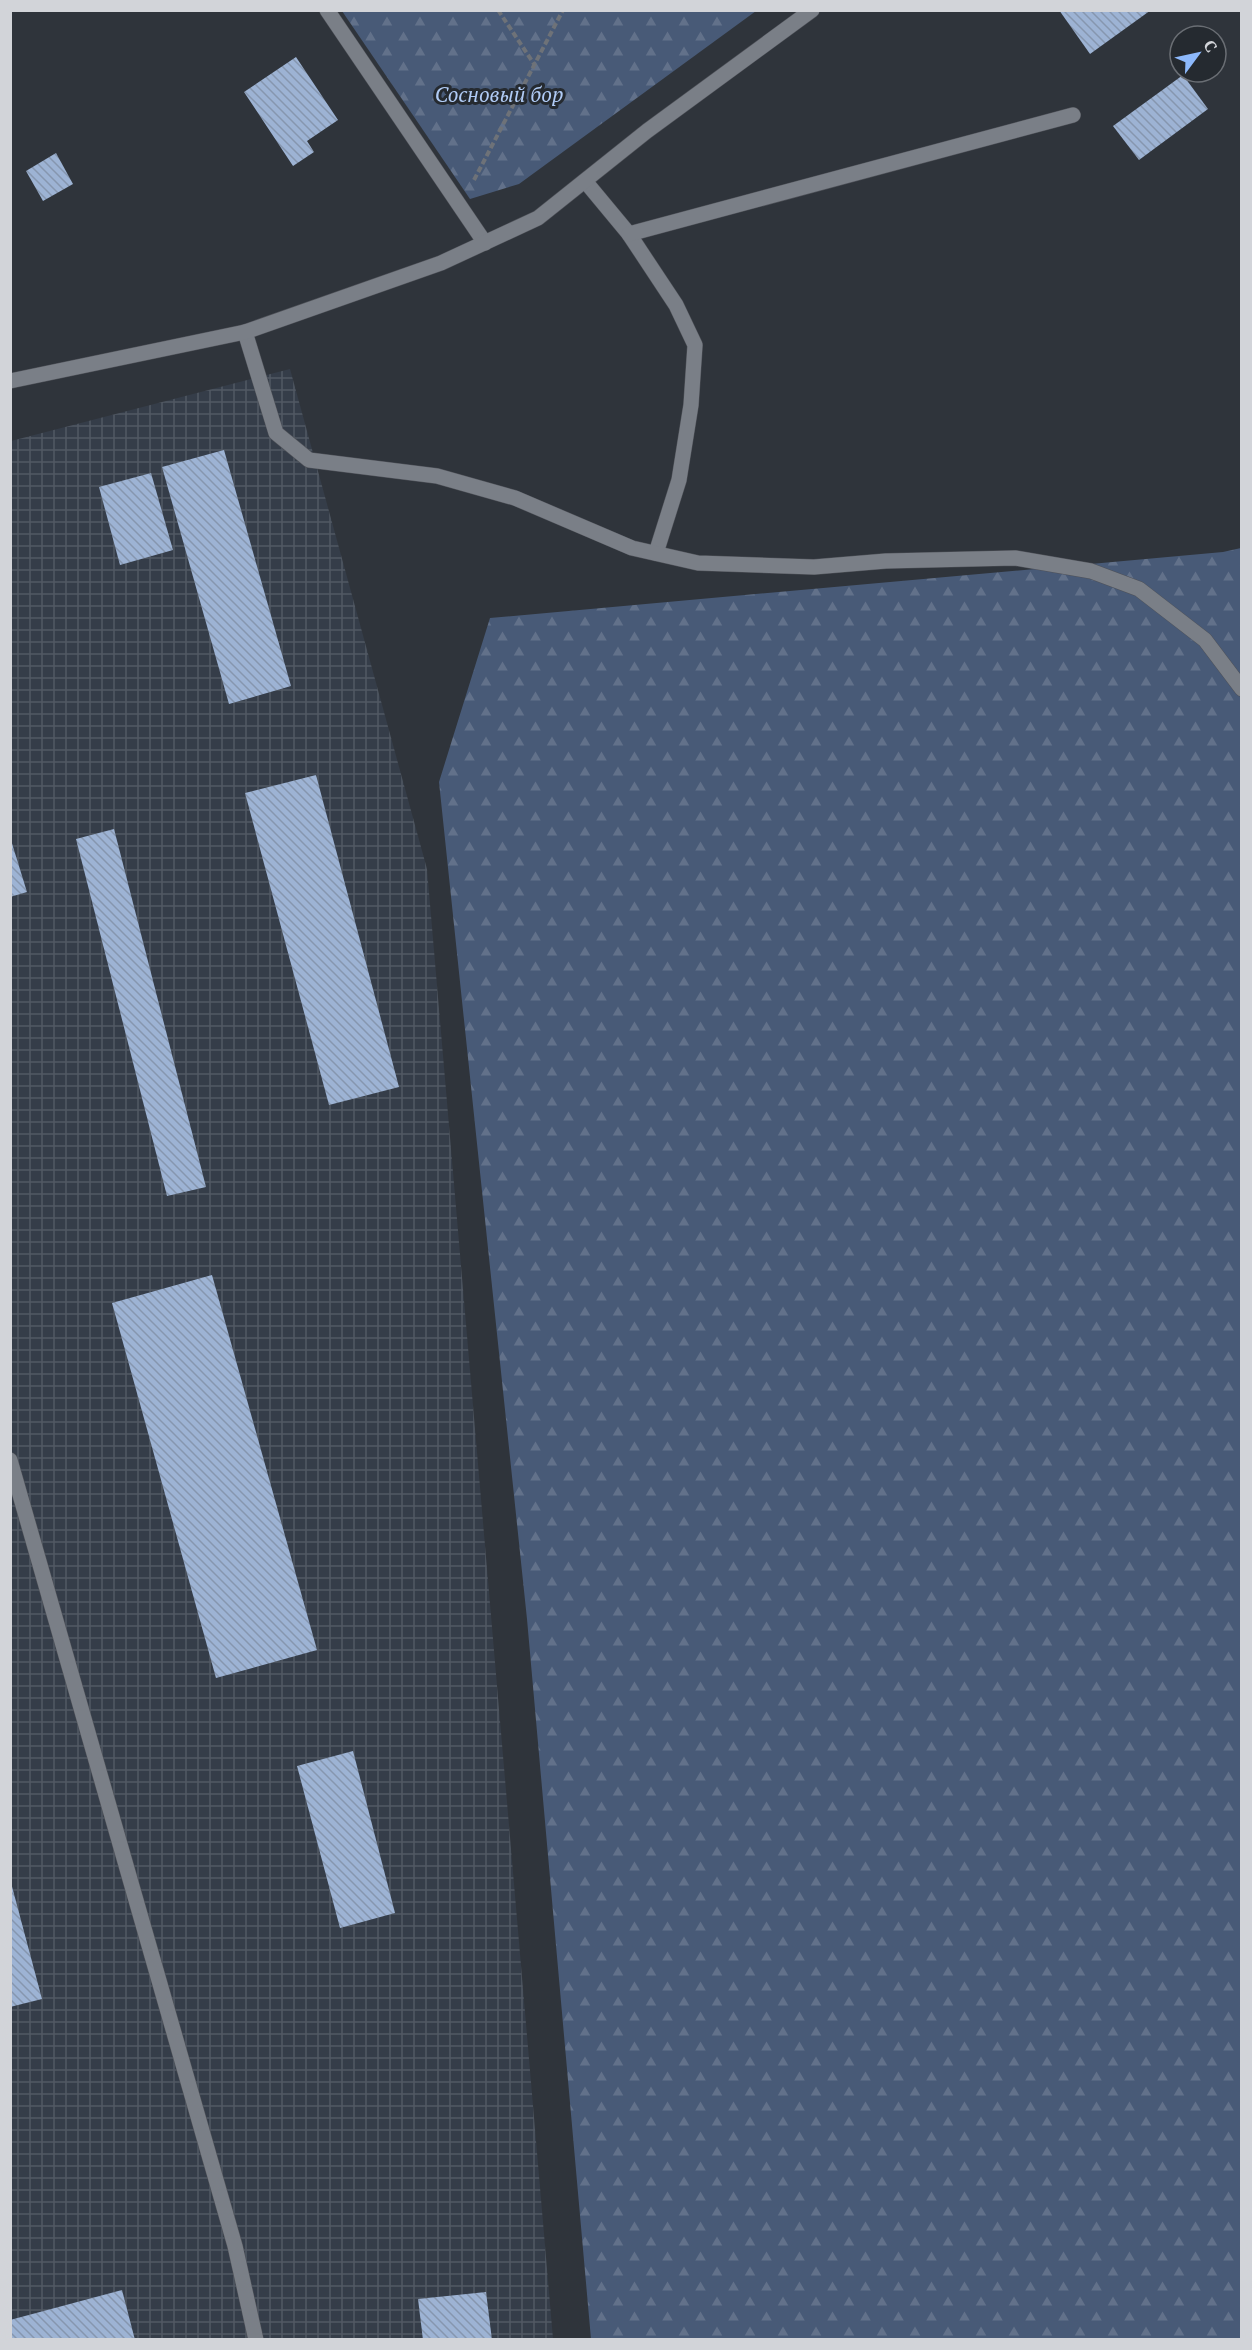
<svg xmlns="http://www.w3.org/2000/svg" width="1252" height="2350" font-family="'PT Serif',serif">
	<style>
		.industrial { fill: url(#industrial-grid) }
		.forest { fill: url(#forest-firs) }
		.building { fill: url(#building-back-hatch) }
		.lines { fill: none; stroke-linecap: round; stroke-linejoin: round }
		.lane-casing { stroke: #4f5259; stroke-width: 16 }
		.street-casing { stroke: #4f5259; stroke-width: 16 }
		.secondary-casing { stroke: #4f5259; stroke-width: 16 }
		.path { stroke: #6e7278; stroke-width: 4; stroke-dasharray: 6 3; stroke-linecap: butt }
		.lane { stroke: #7a7f87; stroke-width: 15 }
		.street { stroke: #7a7f87; stroke-width: 15 }
		.secondary { stroke: #7a7f87; stroke-width: 15 }
		.labels { text-anchor: middle; dominant-baseline: central; stroke-width: 6; stroke-linejoin: round; paint-order: stroke }
		.park-label { font-size: 21px; font-style: italic; fill: #b0cbf5; stroke: #252a30 }
	</style>
	<defs>
		<pattern id="industrial-grid" width="8" height="8" patternUnits="userSpaceOnUse" patternTransform="scale(1.5)"><rect width="8" height="8" fill="#353d49"/><path d="M0 4h8M4 0v8" fill="none" stroke="#515863"/></pattern>
		<pattern id="forest-firs" width="22" height="20" patternUnits="userSpaceOnUse" patternTransform="scale(1.5)"><rect width="22" height="20" fill="#485a77"/><path d="M5 1l3.5 6h-7zM16 11l3.5 6h-7z" fill="#62718a"/></pattern>
		<pattern id="building-back-hatch" width="6" height="6" patternUnits="userSpaceOnUse" patternTransform="scale(1.5)"><rect width="6" height="6" fill="#9db3d4"/><path d="M-1 5l2 2M0 0l6 6M5-1l2 2" fill="none" stroke="#8696af"/></pattern>
	</defs>
	<rect width="100%" height="100%" fill="#2f343b"/>
	<path class="industrial" d="M290,369L427,869L553,2339L11,2340V441Z"/>
	<g class="forest">
		<path d="M342,11H756L519,184L470,199Z"/>
		<path d="M1241,548V2339H591L527,1619L439,782L490,618L1223,552Z"/>
	</g>
	<g class="building">
		<path d="M1059,10H1151L1090,54Z"/>
		<path d="M296,57L338,120L307,141L314,152L293,166L244,92Z"/>
		<path d="M1183,75L1208,109L1139,160L1113,126Z"/>
		<path d="M56,153L73,184L43,201L26,171Z"/>
		<path d="M224,450L291,686L229,704L162,467Z"/>
		<path d="M151,473L173,550L120,565L99,487Z"/>
		<path d="M316,775L399,1087L329,1105L245,793Z"/>
		<path d="M114,829L206,1187L167,1196L76,839Z"/>
		<path d="M10,837L27,892L10,897Z"/>
		<path d="M212,1275L317,1650L216,1678L112,1303Z"/>
		<path d="M353,1751L395,1913L340,1928L297,1766Z"/>
		<path d="M10,1879L42,1999L10,2007Z"/>
		<path d="M122,2290L135,2340H10V2320Z"/>
		<path d="M486,2292L492,2340H423L418,2299Z"/>
	</g>
	<g class="lines">
		<g class="lane-casing">
			<g id="lane">
				<path d="M585,181L629,234L676,305L695,345L691,405L679,480L656,553"/>
				<path d="M629,234L1073,115"/>
				<path d="M10,1460L235,2246L256,2340"/>
			</g>
		</g>
		<g class="street-casing">
			<path id="street" d="M327,10L485,243"/>
		</g>
		<g class="secondary-casing">
			<g id="secondary">
				<path d="M245,332L276,433L309,460L437,476L515,498L632,548L698,563L814,567L886,561L1015,558L1091,571L1139,589L1205,640L1242,689"/>
				<path d="M10,381L245,332L441,263L538,218L647,131L812,10"/>
			</g>
		</g>
		<g class="path">
			<path d="M498,10L534,64"/>
			<path d="M474,180L563,10"/>
		</g>
		<use href="#lane" class="lane"/>
		<use href="#street" class="street"/>
		<use href="#secondary" class="secondary"/>
	</g>
	<g class="labels">
		<g class="park-label">
			<text x="499" y="94">Сосновый бор</text>
		</g>
	</g>
	<rect width="1252" height="2350" fill="none" stroke="#d2d4d9" stroke-width="24"/>
	<g transform="translate(1198 54) rotate(57)"><circle r="28" fill="#252a30" stroke="#6a6e74" stroke-width="1.5"/>
	<path d="M0-4.5L10 22L0 15L-10 22Z" fill="#8db9fc"/>
	<text y="-9" font-size="16" font-weight="bold" text-anchor="middle" fill="#d2d4d9">С</text>
	</g>
</svg>
